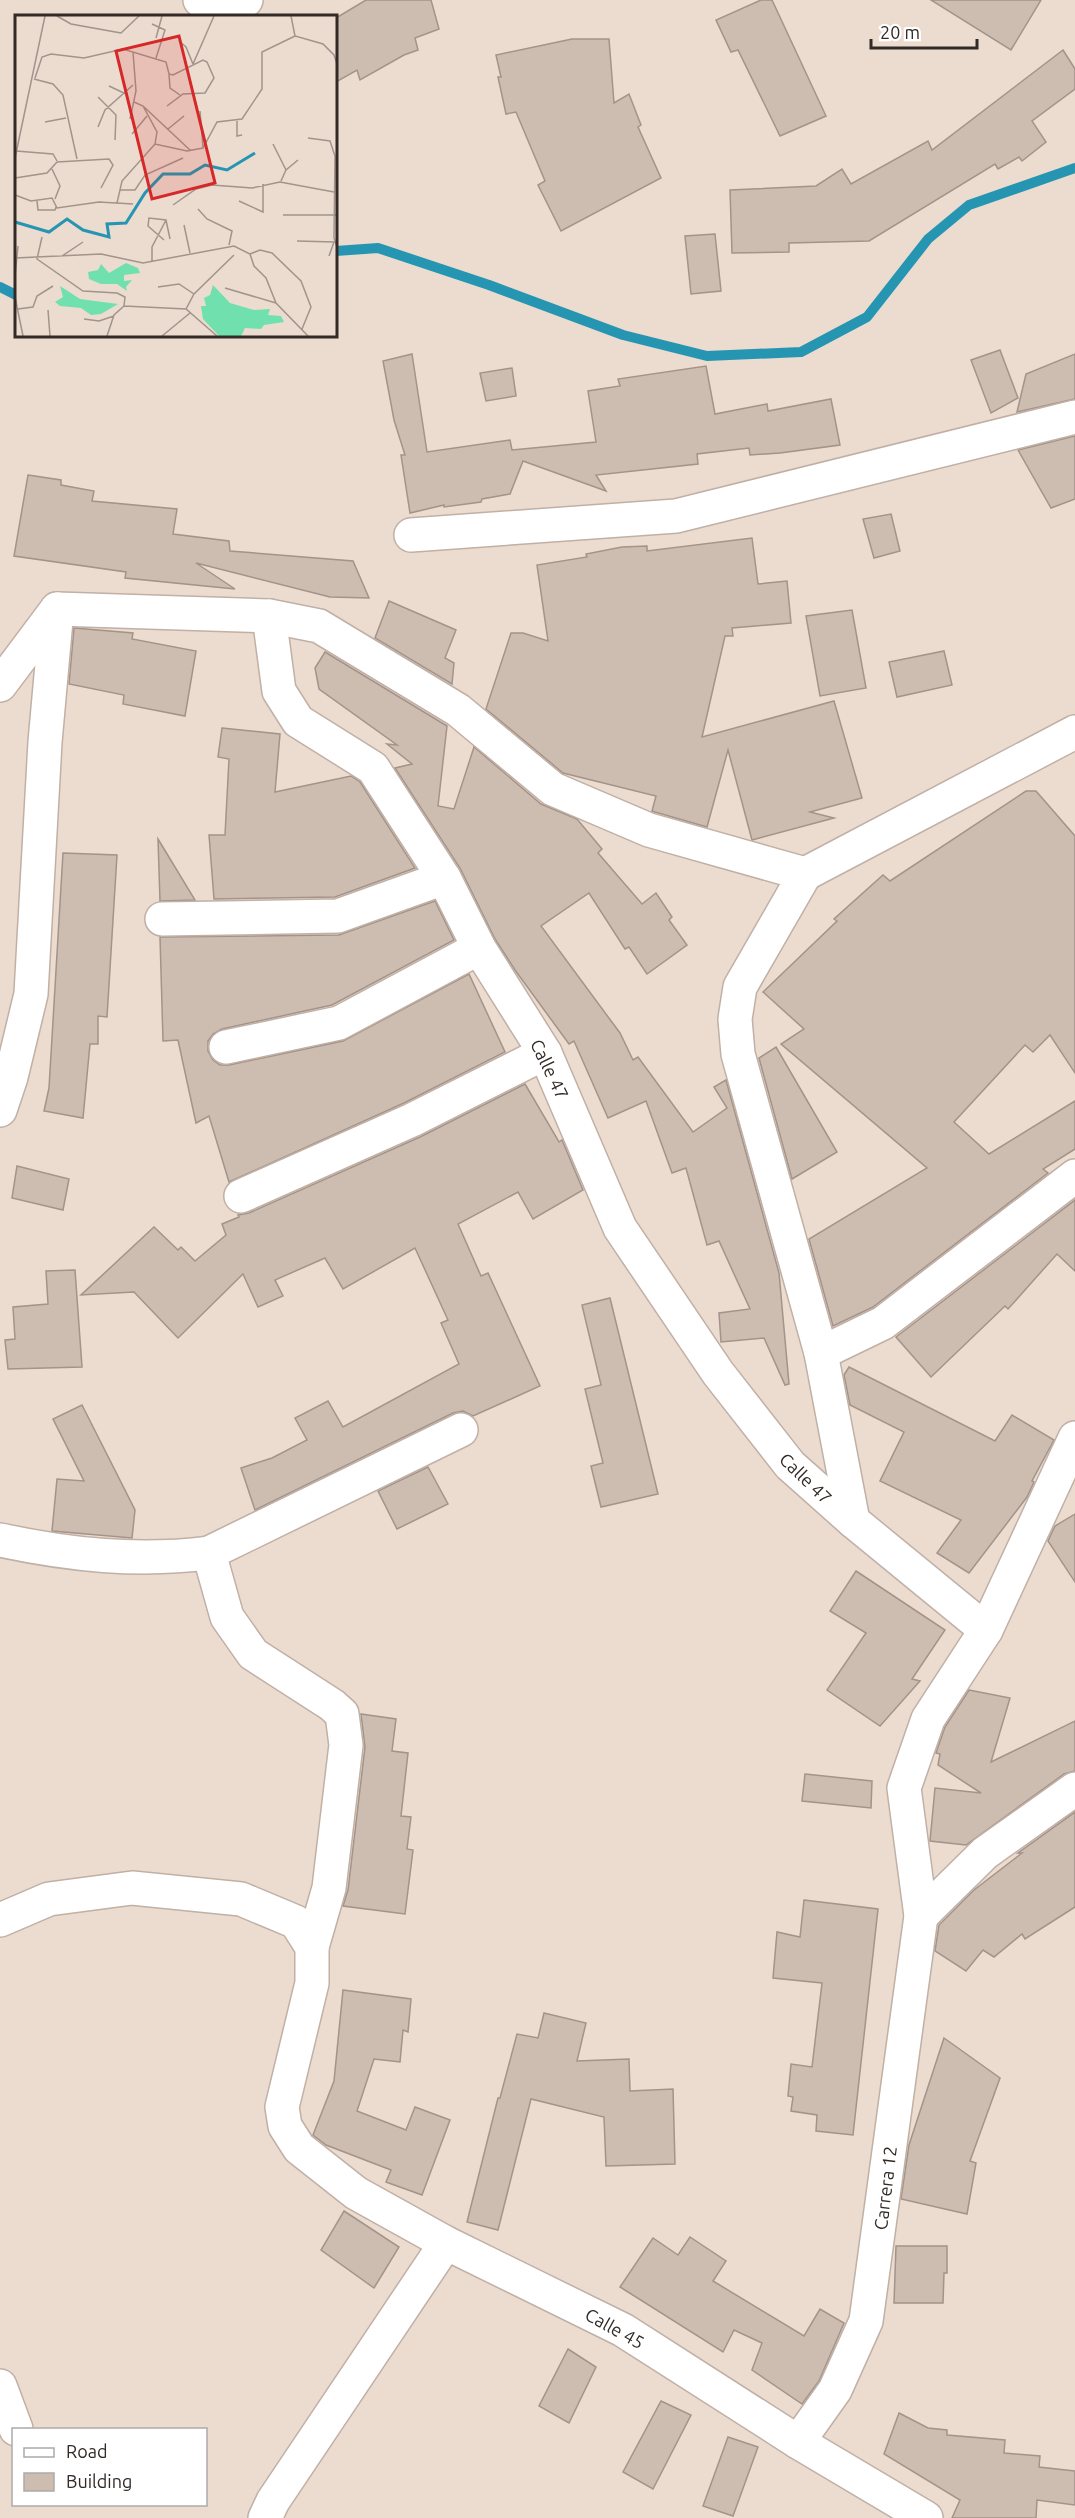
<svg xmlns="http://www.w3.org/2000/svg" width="1075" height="2518" font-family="Ubuntu,sans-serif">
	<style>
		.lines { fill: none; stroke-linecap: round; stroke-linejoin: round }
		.stream { stroke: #2595b2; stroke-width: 10 }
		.building { fill: #cdbdb1; stroke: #a39388; stroke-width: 1.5 }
		.minor-casing { stroke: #c0b0a5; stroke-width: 36 }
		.minor { stroke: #fff; stroke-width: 33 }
		.labels { text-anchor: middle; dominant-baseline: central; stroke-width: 5; stroke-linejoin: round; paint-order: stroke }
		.street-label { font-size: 18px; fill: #312a26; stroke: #fff }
		.inset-river { fill: none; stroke: #2595b2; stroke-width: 3 }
		.inset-road { fill: none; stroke: #a1948b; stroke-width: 1.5 }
		.view { fill: #d62828; fill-opacity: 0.15; stroke: #d62828; stroke-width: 3 }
		.inset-edge { fill: none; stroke: #312a26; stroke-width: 3 }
	</style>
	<rect width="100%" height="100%" fill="#ecdbcf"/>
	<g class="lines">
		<g class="stream">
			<path d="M336,251L378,248L489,285L623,335L707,356L801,352L867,317L928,239L969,205L1075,168"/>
			<path d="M0,287L16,295"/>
		</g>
	</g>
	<g class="building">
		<path d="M366,0H431L439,29L415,38L418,50L404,55L360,80L357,70L336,82V18Z"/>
		<path d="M761,0H772L826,116L780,136L738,50L731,52L716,20Z"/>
		<path d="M931,0H1041L1011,50Z"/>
		<path d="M572,39H609L614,103L629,94L641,125L638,127L661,178L561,231L538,185L545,181L516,112L506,114L498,77H501L496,55Z"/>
		<path d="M1063,50L1075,69V89L1032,121L1046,142L1022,161L1019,157L998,169L995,164L869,241L789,243V252L732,253L730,190L816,186L842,169L851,184L928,141L932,150Z"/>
		<path d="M715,234L721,291L691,294L685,236Z"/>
		<path d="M1000,350L1018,398L991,413L971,360Z"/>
		<path d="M412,354L427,452L510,440L512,450L596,442L588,391L620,386L618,379L706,366L715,414L767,404L768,411L831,399L840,445L780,453L750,455L749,448L697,454L698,464L596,475L606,491L523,461L510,494L482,499L481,502L444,507V505L410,513L401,455H405L394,420L383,361Z"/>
		<path d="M1075,354V399L1017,412L1026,374Z"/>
		<path d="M512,368L516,396L486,401L480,373Z"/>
		<path d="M1075,436V499L1051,508L1018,450Z"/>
		<path d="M28,475L61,480V485L94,491L92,501L177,509L173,534L229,541L230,551L353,561L369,598L330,597L196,563L235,589L125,578L126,572L14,556Z"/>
		<path d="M891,514L900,551L874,558L863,519Z"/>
		<path d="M752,538L758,584L787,581L791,623L732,628L733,636H725L702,737L834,701L862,798L810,812L834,818L752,840L728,750L707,827L655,812L652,811L656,796L563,773L486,709L511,633H523L548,641L537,565L587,557L586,554L622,547L647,546V551Z"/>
		<path d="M389,601L456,630L445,658L454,663L452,684L375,638Z"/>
		<path d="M852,610L866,688L820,696L806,616Z"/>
		<path d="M74,628L133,633L132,639L196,651L185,716L123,704L124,695L69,684Z"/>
		<path d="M944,651L952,685L897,697L889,662Z"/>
		<path d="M325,652L447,726L438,806L454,809L474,747L541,804L577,819L602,849L598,853L642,904L656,893L672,917L669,920L687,945L647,974L629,947L625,949L589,893L541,926L620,1033L633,1060L638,1057L693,1132L727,1108L714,1087L726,1080L779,1273L789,1384L785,1385L764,1338L721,1342L719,1313L750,1309L719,1241L707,1245L686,1168L672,1173L646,1101L608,1118L574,1041L569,1044L515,970L495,939L460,868L395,768L412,764L387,744L397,745L319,689L315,668Z"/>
		<path d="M222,728L280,734L275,792L351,776L360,782L415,868L335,897L214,899L209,835H225L229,759L218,757Z"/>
		<path d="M1026,791H1036L1075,836V1073L1050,1035L1033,1052L1025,1045L954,1122L989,1154L1075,1101V1149L1043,1169L1048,1173L873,1307L833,1326L809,1239L927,1168L781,1044L804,1029L763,992L837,921L834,919L883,875L890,881Z"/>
		<path d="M158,839L195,900L160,901Z"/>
		<path d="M63,853L117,855L107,1017L98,1016V1044H90L83,1118L44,1111L49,1088Z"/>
		<path d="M435,901L454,940L332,1005L222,1029L213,1034L208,1041V1051L213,1060L220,1065H229L343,1041L469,974L505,1052L404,1103L229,1182L209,1116L196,1123L178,1040L163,1041L160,937L339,935Z"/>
		<path d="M776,1047L837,1152L792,1179L759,1058Z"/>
		<path d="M525,1084L559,1142L562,1140L583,1190L533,1219L518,1192L458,1224L481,1276L488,1273L540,1386L473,1416L463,1411L453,1413L255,1510L241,1468L272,1458L307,1440L295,1418L328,1401L343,1427L459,1364L441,1323L448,1320L415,1248L343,1289L325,1258L275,1280L283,1296L258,1307L243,1274L178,1338L134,1292L81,1295L154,1227L178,1250L181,1247L195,1261L226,1235L222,1224L239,1217L238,1215L249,1213L420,1137Z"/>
		<path d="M17,1166L69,1179L63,1210L12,1198Z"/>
		<path d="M1075,1200V1271L1057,1254L1008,1309L1005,1306L931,1377L896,1337Z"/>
		<path d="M75,1270L82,1367L8,1369L5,1340L15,1339L13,1307L48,1304L46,1271Z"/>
		<path d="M610,1298L658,1494L601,1507L591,1466L603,1463L585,1389L601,1385L582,1305Z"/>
		<path d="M849,1367L995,1441L1012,1415L1054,1440L1032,1481L1034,1482L1027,1497L969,1573L937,1553L961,1520L880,1481L904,1432L850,1405L844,1375Z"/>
		<path d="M82,1405L135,1510L132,1538L52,1531L57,1479L84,1481L53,1419Z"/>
		<path d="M428,1467L448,1504L397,1529L378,1491Z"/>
		<path d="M1075,1514V1582L1048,1541L1055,1526Z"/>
		<path d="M856,1571L945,1630L912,1679L920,1681L880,1726L827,1690L866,1633L830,1611Z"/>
		<path d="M969,1690L1010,1698L991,1762L1075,1721V1771L1064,1774L966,1845L930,1841L935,1788L981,1793L938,1765L940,1754L936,1753L945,1727Z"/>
		<path d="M361,1714L396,1719L392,1751L408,1753L401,1816L411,1817L407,1849L413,1850L405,1914L343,1906L348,1890L365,1747Z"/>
		<path d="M805,1774L872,1781L871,1808L802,1801Z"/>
		<path d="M1075,1812V1907L1025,1939L1022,1934L994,1957L983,1950L966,1971L935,1951L939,1925L974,1890L1022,1853H1018Z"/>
		<path d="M804,1900L878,1909L853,2135L816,2131L817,2115L791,2111L793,2097L788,2096L791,2064L812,2067L822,1983L773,1978L777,1932L800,1937Z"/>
		<path d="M343,1990L411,1999L408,2032L403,2030L400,2062L374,2059L357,2111L406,2130L415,2107L450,2120L422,2195L386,2182L391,2170L326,2145L313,2135L334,2081Z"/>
		<path d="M544,2013L586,2023L577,2061L629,2059L630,2091L673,2089L675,2164L606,2166L604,2117L531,2099L498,2230L467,2222L498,2098H500L517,2034L538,2038Z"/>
		<path d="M944,2038L1000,2078L970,2161L976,2163L967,2214L901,2199L909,2145Z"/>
		<path d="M344,2211L399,2247L374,2288L321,2250Z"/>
		<path d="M690,2237L726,2261L713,2281L804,2336L820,2309L844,2323L819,2381L802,2404L752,2370L762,2343L734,2330L723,2352L620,2287L653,2238L678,2255Z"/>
		<path d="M896,2246H947V2273H944L943,2303H894Z"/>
		<path d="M568,2349L596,2367L569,2423L539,2406Z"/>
		<path d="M661,2401L691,2415L653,2489L623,2472Z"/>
		<path d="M899,2413L928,2428L947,2430V2435L1005,2440L1004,2453L1040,2456L1039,2467L1075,2471V2505L1037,2500L1036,2518H952L960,2500L884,2454Z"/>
		<path d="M728,2437L758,2447L733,2516L703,2506Z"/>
	</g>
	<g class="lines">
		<g class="minor-casing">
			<g id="minor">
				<path d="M200,0L222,3L246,0"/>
				<path d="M411,535L676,516L1075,417"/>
				<path d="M269,616L279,691L298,721L373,768L444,878L479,948L545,1053L620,1228L718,1373L790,1465L853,1521"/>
				<path d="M0,685L57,609L269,616L319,626L458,710L553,789L649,830L805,874L1075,732"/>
				<path d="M805,874L740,987L735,1019L738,1054L821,1353L853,1521L986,1630"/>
				<path d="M162,919L338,916L444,878"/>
				<path d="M226,1047L339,1023L479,948"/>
				<path d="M0,1110L11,1077L31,994L45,742L57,609"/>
				<path d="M241,1196L412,1120L545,1053"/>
				<path d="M821,1353L883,1323L1075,1176"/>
				<path d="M0,1540C70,1555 137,1562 209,1553L461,1430"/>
				<path d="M209,1553L227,1617L253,1654L332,1705L342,1714L346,1745L329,1888L312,1947"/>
				<path d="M921,1916L985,1853L1075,1789"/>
				<path d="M0,1920L49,1899L132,1888L241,1899L296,1922L312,1947V1983L282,2107L285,2126L299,2148L356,2193L446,2243L623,2330L798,2442L926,2518"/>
				<path d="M0,2386L16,2429"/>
				<path d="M798,2442L835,2390L866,2321L921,1916L904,1788L928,1719L986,1630L1075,1438"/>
				<path d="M265,2518L273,2501L446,2243"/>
			</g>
		</g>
		<use href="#minor" class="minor"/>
	</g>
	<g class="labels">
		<g class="street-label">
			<text transform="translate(550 1069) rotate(64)">Calle 47</text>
			<text transform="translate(806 1478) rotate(44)">Calle 47</text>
			<text transform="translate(885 2188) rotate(-83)">Carrera 12</text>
			<text transform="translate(615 2328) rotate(29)">Calle 45</text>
		</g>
	</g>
	<g transform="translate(15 15)">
		<rect width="322" height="322" fill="#ecdbcf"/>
		<path d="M111,248L123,253L125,258L109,260V266L117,265L111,272L112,276L102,269H86L74,264L73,257L83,255L86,249L94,258ZM198,270L215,288L239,295L255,294L253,300L266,301L269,307L249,310L246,314L230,313L226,321H204L188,304L186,291H191L189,283L195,280ZM45,271L65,284L103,289L86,299L76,300L66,293L45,291L40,287L48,282Z" fill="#70e1ae"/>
		<path class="inset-river" d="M0,207L34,217L52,204L68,215L94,222L92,209L111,208L130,178L148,159H175L190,150L212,155L240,138"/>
		<path class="inset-road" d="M42,1L56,9L106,18M276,1L280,21L308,29L319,40L323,52M137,9L150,15L141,43M106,18L124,1M141,23L147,1M164,26L171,32L178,49L199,1M154,59L155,73L165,80M20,63L27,42L36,39L69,43L108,34L151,47L154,59L158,60L188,45L192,47L199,63L190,78L168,79L152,91M19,64L38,69L48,80L62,144M94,71L111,79M83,82L101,100L100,125M119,87L128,91L142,117L140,129M128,91L176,136M185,96L188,132M115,104L121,76L118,37M222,106V121L227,120M30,107L51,103M83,112L90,95L118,70M153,114L169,101M117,119L132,101M293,123L315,126L320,141L319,223L323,235M258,129L271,155M1,136L38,139L42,146M0,143L30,1M42,147L94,144L98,150L86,173M37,154L45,171L40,184M0,163L32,158L42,147M266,166L271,155L283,145M105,175H120L130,160L168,143M0,180L16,186L37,183L42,193L84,187L118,189M22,186L23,195H40L41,192M224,186L248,197V169M102,188L107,166L140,129L172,136L188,133L202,107L227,104L247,74V37L280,21M158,190L181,174L197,170L237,173L265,167L319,177M183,194L192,204L217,216L214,230M268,200H322M169,210L175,238M27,222L22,244L68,276L102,278L110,282L109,291L99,300L92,321M149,225L133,211L134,203L151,205L155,224M282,226L319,227L314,241M235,239L245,235L257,238L286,266L296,292L287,314M47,241L68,227M0,243L86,239L128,248L219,231L235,239L239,251L251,263L261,288L293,321M137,246V232L151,205M0,261L3,231M143,272L164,269L179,279M210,273L261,288M0,282L8,321M109,291L171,294L202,321M3,294L18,292L22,281L38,271M171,294L179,279L219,240M33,295L35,321M69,304L84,306L99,301M147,321L175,298"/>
		<path class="view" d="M164,21L200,168L137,184L101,36Z"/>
		<rect width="322" height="322" class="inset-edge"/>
	</g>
	<rect x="12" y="2428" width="195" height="78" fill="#ffffff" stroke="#adaaa8" stroke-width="1.5"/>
	<rect x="24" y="2448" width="30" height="9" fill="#ffffff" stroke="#adaaa8" stroke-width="1.5"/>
	<text x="66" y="2458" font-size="18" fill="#312a26">Road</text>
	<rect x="24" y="2473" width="30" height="18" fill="#cdbdb1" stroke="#adaaa8" stroke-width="1.5"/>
	<text x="66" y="2488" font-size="18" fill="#312a26">Building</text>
	<path d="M871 39v9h106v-9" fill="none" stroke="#312a26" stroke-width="3"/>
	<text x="880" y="39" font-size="18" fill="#312a26" stroke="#ffffff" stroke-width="4.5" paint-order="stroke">20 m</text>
</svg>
